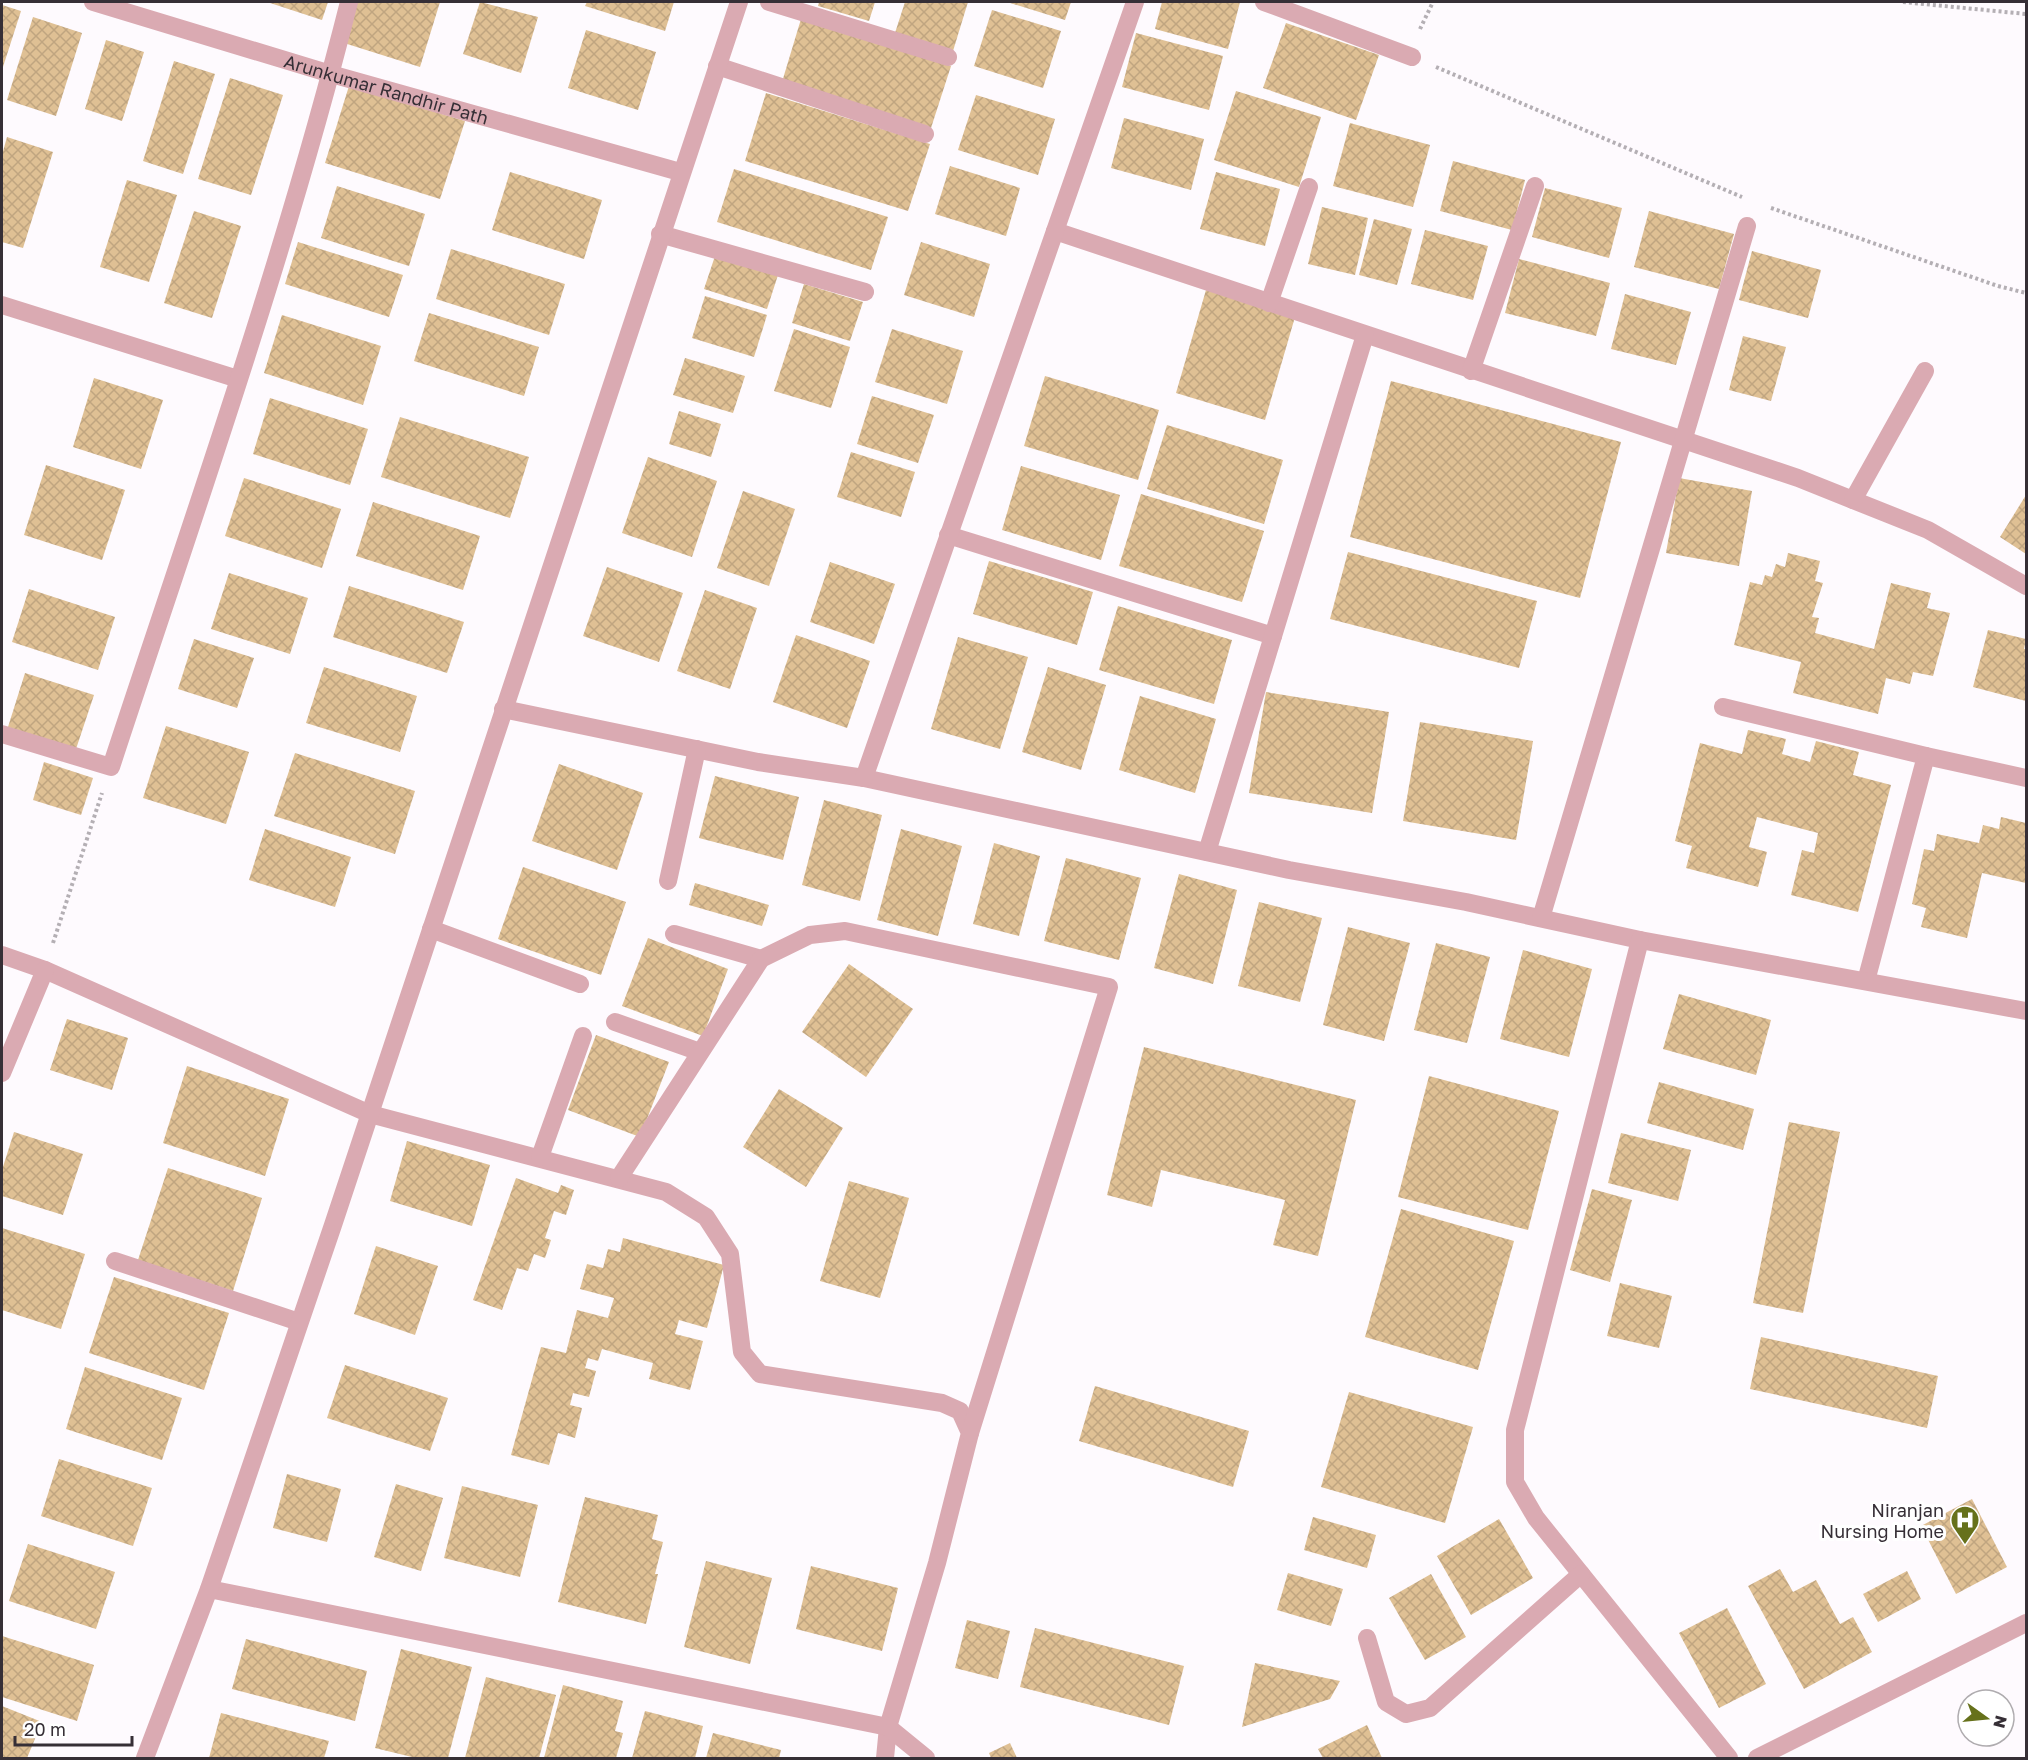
<svg xmlns="http://www.w3.org/2000/svg" width="2028" height="1760" font-family="'Golos Text',sans-serif">
	<style>
		.building { fill: url(#building-cross-hatch) }
		.lines { fill: none; stroke-linecap: round; stroke-linejoin: round }
		.path { stroke: #b4afb4; stroke-width: 4; stroke-dasharray: 3 3; stroke-linecap: butt }
		.minor { stroke: #daaab2; stroke-width: 18 }
		.labels { text-anchor: middle; dominant-baseline: central; stroke-width: 6; stroke-linejoin: round; paint-order: stroke }
		.street-label { font-size: 18px; fill: #362f36; stroke: #fff }
		.poi-label { font-size: 18px; fill: #362f36; stroke: #fff; text-anchor: end }
	</style>
	<defs>
		<pattern id="building-cross-hatch" width="8" height="8" patternUnits="userSpaceOnUse" patternTransform="scale(1.5)"><rect width="8" height="8" fill="#dfc094"/><path d="M0 0l8 8M0 8l8-8" fill="none" stroke="#c0a580"/></pattern>
	</defs>
	<rect width="100%" height="100%" fill="#fefafe"/>
	<g class="building">
		<path d="M267,2H328L322,20Z"/>
		<path d="M357,2H440L420,67L344,43Z"/>
		<path d="M480,2L538,17L521,73L463,54Z"/>
		<path d="M587,2H674L665,31L585,6Z"/>
		<path d="M819,2H875L869,21L818,6Z"/>
		<path d="M905,2H968L953,51L895,33Z"/>
		<path d="M1007,2H1071L1065,20Z"/>
		<path d="M1162,2H1240L1228,49L1155,29Z"/>
		<path d="M2,5L21,11L2,70Z"/>
		<path d="M992,10L1061,31L1043,88L974,66Z"/>
		<path d="M33,17L82,33L56,116L7,100Z"/>
		<path d="M801,19L951,66L931,128L782,82Z"/>
		<path d="M1286,23L1379,55L1356,120L1263,88Z"/>
		<path d="M586,30L656,52L638,110L568,88Z"/>
		<path d="M1136,33L1223,56L1209,110L1122,87Z"/>
		<path d="M106,40L144,52L122,121L85,109Z"/>
		<path d="M174,61L215,74L183,174L143,161Z"/>
		<path d="M230,78L283,95L251,195L198,179Z"/>
		<path d="M349,86L465,121L440,199L325,163Z"/>
		<path d="M1236,91L1321,117L1299,187L1214,160Z"/>
		<path d="M766,93L930,144L908,211L745,161Z"/>
		<path d="M976,95L1055,119L1038,175L958,150Z"/>
		<path d="M1124,118L1204,139L1191,190L1111,168Z"/>
		<path d="M1350,123L1430,145L1413,207L1333,186Z"/>
		<path d="M7,137L53,152L23,248L2,242V155Z"/>
		<path d="M1453,161L1525,180L1512,230L1440,211Z"/>
		<path d="M950,166L1020,188L1006,236L935,214Z"/>
		<path d="M734,169L888,217L871,270L717,222Z"/>
		<path d="M510,172L602,200L584,259L492,230Z"/>
		<path d="M1216,172L1280,189L1265,246L1200,229Z"/>
		<path d="M127,180L177,195L149,282L100,267Z"/>
		<path d="M337,186L425,214L409,266L321,238Z"/>
		<path d="M1545,188L1622,208L1609,258L1532,237Z"/>
		<path d="M1322,207L1368,218L1355,275L1308,264Z"/>
		<path d="M194,211L241,226L212,318L164,303Z"/>
		<path d="M1649,211L1734,234L1719,289L1634,267Z"/>
		<path d="M1374,219L1412,229L1397,285L1359,275Z"/>
		<path d="M1425,230L1488,246L1473,300L1411,284Z"/>
		<path d="M298,242L403,275L389,317L285,284Z"/>
		<path d="M921,242L990,264L974,317L904,295Z"/>
		<path d="M451,249L565,284L549,335L436,299Z"/>
		<path d="M1752,251L1821,270L1808,318L1739,300Z"/>
		<path d="M715,256L778,275L767,309L704,289Z"/>
		<path d="M1519,259L1610,283L1596,336L1505,313Z"/>
		<path d="M804,284L863,302L850,341L792,323Z"/>
		<path d="M1206,290L1295,317L1265,420L1176,393Z"/>
		<path d="M1625,294L1691,312L1676,365L1611,349Z"/>
		<path d="M705,296L767,315L754,357L692,338Z"/>
		<path d="M429,313L539,347L524,396L414,361Z"/>
		<path d="M282,315L381,346L363,405L264,373Z"/>
		<path d="M794,329L850,347L831,408L774,391Z"/>
		<path d="M892,329L963,351L947,404L875,382Z"/>
		<path d="M1743,336L1786,347L1771,401L1729,390Z"/>
		<path d="M685,358L745,376L733,413L673,395Z"/>
		<path d="M1045,376L1159,410L1138,480L1024,446Z"/>
		<path d="M94,378L163,400L141,469L73,447Z"/>
		<path d="M1391,381L1621,442L1580,598L1350,537Z"/>
		<path d="M872,396L934,415L918,463L857,444Z"/>
		<path d="M270,398L368,429L350,485L253,454Z"/>
		<path d="M679,411L721,424L711,457L669,444Z"/>
		<path d="M400,417L529,457L510,518L381,477Z"/>
		<path d="M1167,425L1283,460L1264,524L1147,489Z"/>
		<path d="M851,452L915,472L901,517L837,497Z"/>
		<path d="M648,457L717,481L692,557L622,533Z"/>
		<path d="M46,465L125,490L102,560L24,535Z"/>
		<path d="M1021,466L1120,495L1101,560L1002,530Z"/>
		<path d="M244,478L341,509L322,568L225,536Z"/>
		<path d="M1679,478L1752,491L1739,566L1666,553Z"/>
		<path d="M743,491L795,509L769,586L717,568Z"/>
		<path d="M1141,494L1264,531L1242,602L1119,566Z"/>
		<path d="M2026,495V554L2000,537Z"/>
		<path d="M373,502L480,536L463,590L356,556Z"/>
		<path d="M1348,552L1537,601L1519,668L1330,619Z"/>
		<path d="M1788,553L1820,561L1815,581L1823,583L1812,617L1819,618L1815,633L1874,649L1891,583L1931,593L1927,608L1950,613L1933,676L1913,672L1910,684L1886,678L1878,714L1793,693L1801,662L1734,645L1750,582L1762,585L1765,575L1772,577L1776,564L1785,567Z"/>
		<path d="M989,561L1093,592L1077,645L973,614Z"/>
		<path d="M830,562L895,584L874,644L810,622Z"/>
		<path d="M607,567L683,593L659,662L583,636Z"/>
		<path d="M229,573L308,598L290,654L211,629Z"/>
		<path d="M349,586L464,622L447,673L333,637Z"/>
		<path d="M29,589L115,617L98,670L12,642Z"/>
		<path d="M705,590L757,608L730,689L677,671Z"/>
		<path d="M1118,606L1232,640L1214,704L1099,670Z"/>
		<path d="M1988,630L2026,639L2024,649H2026V701L1973,687Z"/>
		<path d="M796,635L870,661L847,728L773,702Z"/>
		<path d="M958,637L1028,657L1000,749L931,729Z"/>
		<path d="M194,639L254,658L237,708L178,689Z"/>
		<path d="M324,667L417,696L400,752L306,723Z"/>
		<path d="M1048,667L1106,685L1081,770L1022,752Z"/>
		<path d="M25,673L94,695L76,749L8,727Z"/>
		<path d="M1266,692L1389,712L1372,813L1249,793Z"/>
		<path d="M1140,696L1216,719L1195,793L1119,770Z"/>
		<path d="M1420,722L1533,741L1516,840L1403,821Z"/>
		<path d="M166,726L249,752L226,824L143,798Z"/>
		<path d="M1748,730L1786,739L1782,754L1810,762L1816,741L1859,752L1853,775L1891,785L1858,912L1791,895L1802,850L1814,853L1818,833L1757,817L1749,847L1767,852L1758,887L1686,868L1692,846L1675,841L1700,743L1742,754Z"/>
		<path d="M295,753L415,791L395,854L274,816Z"/>
		<path d="M44,762L93,778L81,815L33,800Z"/>
		<path d="M559,764L643,793L617,870L532,841Z"/>
		<path d="M715,776L799,797L783,860L699,838Z"/>
		<path d="M824,800L882,815L860,901L802,885Z"/>
		<path d="M2001,817L2026,823V883L1982,873L1967,938L1921,927L1926,908L1912,904L1924,849L1934,851L1937,834L1979,843L1983,825L1999,829Z"/>
		<path d="M265,829L351,857L335,907L249,880Z"/>
		<path d="M901,829L962,846L938,936L877,920Z"/>
		<path d="M994,843L1040,856L1019,936L973,924Z"/>
		<path d="M1066,858L1141,878L1119,960L1044,941Z"/>
		<path d="M523,867L626,902L601,975L498,939Z"/>
		<path d="M1179,874L1237,890L1213,984L1154,968Z"/>
		<path d="M695,883L769,905L762,926L689,905Z"/>
		<path d="M1259,902L1322,918L1300,1002L1238,986Z"/>
		<path d="M1348,927L1410,943L1384,1041L1323,1025Z"/>
		<path d="M648,938L728,969L703,1036L622,1006Z"/>
		<path d="M1436,943L1490,957L1467,1043L1414,1030Z"/>
		<path d="M1523,950L1592,969L1569,1057L1500,1039Z"/>
		<path d="M849,964L913,1009L866,1077L802,1032Z"/>
		<path d="M1679,994L1771,1020L1756,1075L1663,1049Z"/>
		<path d="M67,1019L128,1038L112,1090L50,1070Z"/>
		<path d="M596,1035L669,1062L640,1137L568,1110Z"/>
		<path d="M1144,1047L1356,1100L1318,1256L1273,1245L1285,1200L1161,1170L1152,1207L1107,1195Z"/>
		<path d="M187,1066L289,1099L265,1176L163,1143Z"/>
		<path d="M1429,1076L1559,1111L1528,1230L1398,1197Z"/>
		<path d="M1659,1082L1754,1109L1743,1150L1647,1123Z"/>
		<path d="M779,1089L843,1128L806,1187L743,1147Z"/>
		<path d="M1789,1122L1840,1132L1803,1313L1753,1303Z"/>
		<path d="M14,1132L83,1154L63,1215L2,1196V1170Z"/>
		<path d="M1621,1133L1691,1150L1678,1201L1608,1183Z"/>
		<path d="M407,1141L490,1165L472,1226L390,1201Z"/>
		<path d="M168,1168L262,1198L233,1291L138,1260Z"/>
		<path d="M516,1178L558,1193L561,1185L574,1190L566,1215L554,1211L545,1238L551,1240L545,1258L534,1254L528,1271L517,1268L502,1310L473,1300Z"/>
		<path d="M849,1181L909,1198L880,1298L820,1281Z"/>
		<path d="M1592,1189L1632,1200L1610,1282L1570,1270Z"/>
		<path d="M1401,1209L1514,1241L1478,1370L1365,1337Z"/>
		<path d="M2,1228L85,1254L61,1329L2,1310Z"/>
		<path d="M623,1238L724,1265L707,1328L679,1320L675,1334L703,1341L690,1390L649,1379L653,1363L602,1349L598,1361L588,1358L585,1368L596,1371L589,1397L573,1393L570,1405L582,1408L575,1438L558,1433L549,1465L511,1455L541,1347L566,1353L577,1310L608,1318L614,1298L580,1289L587,1264L603,1268L608,1249L620,1252Z"/>
		<path d="M376,1246L438,1266L415,1335L354,1314Z"/>
		<path d="M114,1277L229,1313L204,1390L89,1353Z"/>
		<path d="M1620,1283L1672,1296L1659,1348L1607,1336Z"/>
		<path d="M1761,1337L1938,1376L1927,1428L1750,1389Z"/>
		<path d="M345,1365L448,1398L430,1451L327,1418Z"/>
		<path d="M85,1367L182,1398L162,1460L66,1429Z"/>
		<path d="M1095,1386L1249,1431L1233,1487L1079,1441Z"/>
		<path d="M1349,1392L1473,1427L1445,1523L1321,1487Z"/>
		<path d="M59,1459L152,1488L133,1546L41,1516Z"/>
		<path d="M287,1474L341,1489L327,1542L273,1528Z"/>
		<path d="M396,1484L443,1498L421,1571L374,1557Z"/>
		<path d="M462,1486L538,1505L520,1577L444,1558Z"/>
		<path d="M585,1497L658,1515L652,1539L663,1542L655,1574H658L646,1624L558,1602Z"/>
		<path d="M1972,1499L2007,1567L1956,1594L1921,1526Z"/>
		<path d="M1313,1517L1376,1535L1367,1568L1304,1550Z"/>
		<path d="M1499,1519L1533,1578L1471,1615L1437,1556Z"/>
		<path d="M28,1544L115,1572L96,1629L9,1601Z"/>
		<path d="M706,1561L772,1578L750,1664L684,1647Z"/>
		<path d="M811,1566L898,1588L882,1651L796,1629Z"/>
		<path d="M1780,1569L1793,1592L1816,1580L1840,1624L1853,1617L1872,1652L1804,1689L1748,1586Z"/>
		<path d="M1907,1571L1921,1599L1878,1622L1863,1594Z"/>
		<path d="M1288,1573L1343,1589L1331,1626L1277,1610Z"/>
		<path d="M1431,1574L1466,1637L1425,1660L1389,1598Z"/>
		<path d="M1727,1608L1766,1684L1719,1708L1679,1633Z"/>
		<path d="M967,1620L1010,1631L998,1679L955,1668Z"/>
		<path d="M1035,1628L1184,1666L1169,1725L1020,1687Z"/>
		<path d="M2,1636L94,1665L77,1721L2,1697Z"/>
		<path d="M246,1639L367,1671L355,1721L232,1689Z"/>
		<path d="M401,1649L472,1667L448,1758H416L375,1748Z"/>
		<path d="M1255,1663L1340,1681L1330,1699L1242,1727Z"/>
		<path d="M486,1677L556,1695L539,1758H465Z"/>
		<path d="M563,1685L623,1701L615,1731L623,1733L616,1758H544Z"/>
		<path d="M2,1706L42,1722L27,1758H2Z"/>
		<path d="M645,1711L703,1726L695,1758H632Z"/>
		<path d="M221,1713L329,1741L324,1758H209Z"/>
		<path d="M1367,1725L1382,1758H1323L1318,1749Z"/>
		<path d="M713,1733L781,1750L779,1758H706Z"/>
		<path d="M1010,1743L1017,1758H991L989,1753Z"/>
	</g>
	<g class="lines">
		<g class="path">
			<path d="M1903,2L2026,14"/>
			<path d="M1420,29L1433,2"/>
			<path d="M1436,67L1742,197"/>
			<path d="M1771,208L1998,286L2026,293"/>
			<path d="M53,943L102,793"/>
		</g>
		<g class="minor">
			<path id="s1" d="M93,2L331,74L680,172"/>
			<path d="M769,2L948,57"/>
			<path d="M1264,2L1412,57"/>
			<path d="M717,66L925,134"/>
			<path d="M1055,231L1798,478L1928,530L2026,586"/>
			<path d="M660,234L865,292"/>
			<path d="M1269,303L1309,187"/>
			<path d="M2,305L238,379"/>
			<path d="M1471,371L1535,186"/>
			<path d="M1853,500L1925,371"/>
			<path d="M948,535L1273,636"/>
			<path d="M1723,707L1926,756L1866,981"/>
			<path d="M503,709L758,762L864,778L1289,870L1466,902L1640,940L2026,1011"/>
			<path d="M2,734L111,767C194,514 284,260 349,2"/>
			<path d="M1926,756L2026,778"/>
			<path d="M864,778L1135,2"/>
			<path d="M1207,852L1365,335"/>
			<path d="M668,881L697,749"/>
			<path d="M1541,918L1747,226"/>
			<path d="M431,929L580,984"/>
			<path d="M674,934L761,959"/>
			<path d="M1640,940L1515,1430V1482L1536,1518L1729,1758"/>
			<path d="M2,955L45,970L370,1114L666,1192L706,1217L730,1254L742,1352L760,1374L942,1403L960,1411L970,1433L937,1563L888,1727L885,1758"/>
			<path d="M615,1022L700,1052"/>
			<path d="M2,1073L45,970"/>
			<path d="M540,1157L583,1036"/>
			<path d="M619,1178L761,959L810,935L845,931L1109,987L970,1433"/>
			<path d="M115,1261L299,1322"/>
			<path d="M209,1589L888,1727L926,1758"/>
			<path d="M1367,1638L1386,1702L1406,1714L1430,1708L1581,1574"/>
			<path d="M145,1758L209,1589L333,1225L739,2"/>
			<path d="M1757,1758L2026,1623"/>
		</g>
	</g>
	<defs>
		<g id="hospital-pin" transform="scale(1.5)"><path d="M0 17L-7.5 6A9.5 9.5 0 1 1 7.5 6Z" fill="#66711b" stroke="#fff"/><path d="M-5-5h3v3.5h4V-5h3V5h-3V1.5h-4V5h-3Z" fill="#fff"/></g>
	</defs>
	<g fill-rule="evenodd">
		<use href="#hospital-pin" x="1965" y="1520"/>
	</g>
	<g class="labels">
		<g class="street-label">
			<text stroke="none"><textPath href="#s1" startOffset="306">Arunkumar Randhir Path</textPath></text>
		</g>
		<g class="poi-label">
			<text x="1944" y="1510">Niranjan<tspan x="1944" dy="21">Nursing Home</tspan></text>
		</g>
	</g>
	<rect width="2028" height="1760" fill="none" stroke="#362f36" stroke-width="6"/>
	<g transform="translate(1986 1718) rotate(105)"><circle r="28" fill="#ffffff" stroke="#afacaf" stroke-width="1.5"/>
	<path d="M0-4.5L10 22L0 15L-10 22Z" fill="#66711b"/>
	<text y="-9" font-size="16" font-weight="bold" text-anchor="middle" fill="#362f36">N</text>
	</g>
	<path d="M15 1736v9h117v-9" fill="none" stroke="#362f36" stroke-width="3"/>
	<text x="24" y="1736" font-size="18" fill="#362f36" stroke="#ffffff" stroke-width="4.5" paint-order="stroke">20 m</text>
</svg>
